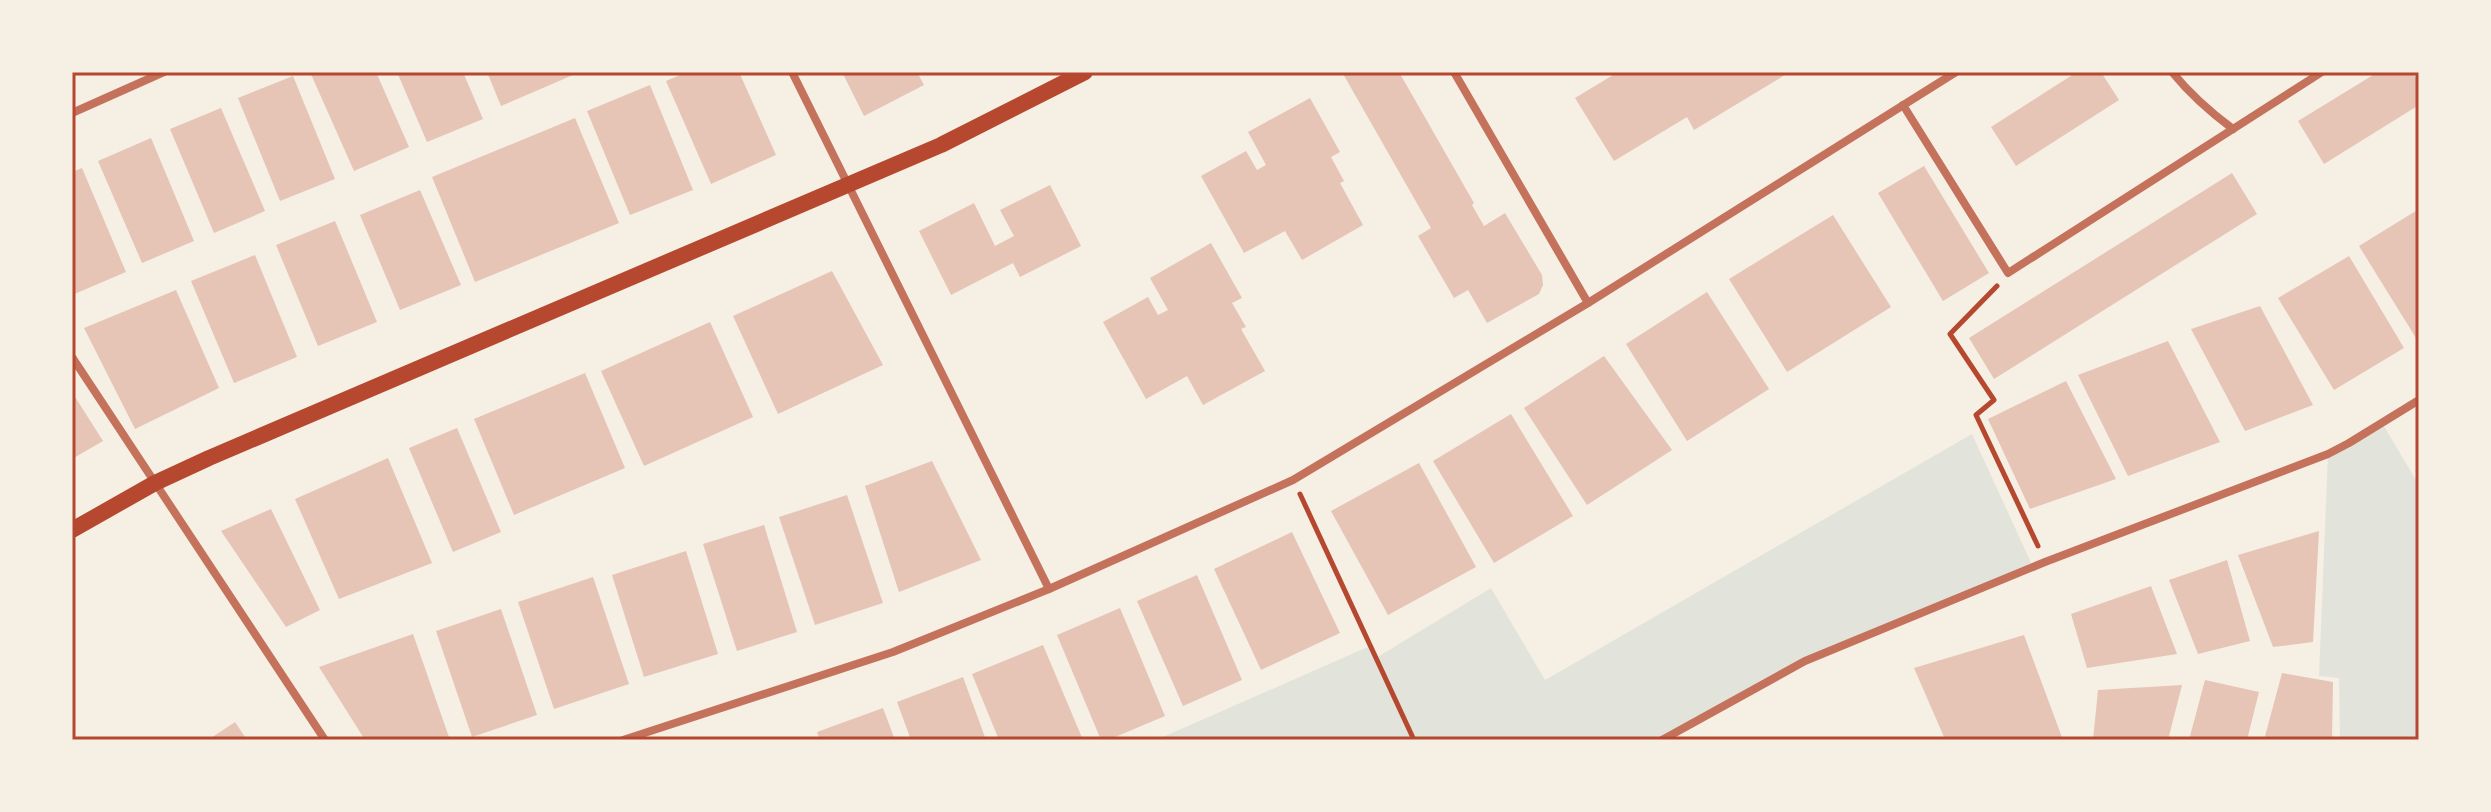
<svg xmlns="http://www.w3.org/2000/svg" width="2491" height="812" font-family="Montserrat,sans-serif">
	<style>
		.green { fill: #e2e4dc }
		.building { fill: #e6c5b7 }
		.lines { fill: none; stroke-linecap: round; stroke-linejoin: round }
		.path { stroke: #b5482f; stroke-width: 5 }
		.minor { stroke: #c5725c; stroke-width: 8 }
		.secondary { stroke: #b5482f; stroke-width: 16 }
		.neatline { fill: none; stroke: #b5482f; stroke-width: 3 }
	</style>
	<rect width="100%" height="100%" fill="#f6efe4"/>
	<g class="green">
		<path d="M2382,423L2419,485V740H2340L2339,678L2319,676L2328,454Z"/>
		<path d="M1972,434L2033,567L1805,661L1662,740H1156L1370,646L1376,658L1491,588L1545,680Z"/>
	</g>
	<g class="building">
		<path d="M310,72H376L409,147L354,171Z"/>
		<path d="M397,72H463L483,119L427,142Z"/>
		<path d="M487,72H580L501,106Z"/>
		<path d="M687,72H739L776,155L711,184L666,81Z"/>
		<path d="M842,72H917L924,85L864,116Z"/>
		<path d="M1342,72H1399L1474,203L1472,205L1484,226L1505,213L1542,275L1543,285L1539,294L1487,323L1468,290L1454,298L1418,236L1431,228Z"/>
		<path d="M1618,72H1675L1677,75L1681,72H1790L1694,130L1687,117L1614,161L1575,98Z"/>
		<path d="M2077,72H2101L2119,100L2016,166L1991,127Z"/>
		<path d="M2378,72H2412L2419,83V105L2324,164L2298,121Z"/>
		<path d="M293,76L335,179L280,201L238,98Z"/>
		<path d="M650,85L693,190L630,215L587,111Z"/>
		<path d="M1310,98L1340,152L1331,157L1344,181L1340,183L1363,225L1302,260L1285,231L1244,253L1201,176L1246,151L1257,170L1266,165L1248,132Z"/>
		<path d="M221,108L265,211L214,233L170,129Z"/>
		<path d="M575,118L619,223L475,282L432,177Z"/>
		<path d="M151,138L194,241L142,263L98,161Z"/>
		<path d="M1924,166L1989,273L1943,301L1878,193Z"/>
		<path d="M82,168L126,272L72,295V172Z"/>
		<path d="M2232,173L2257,214L1994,379L1969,338Z"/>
		<path d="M1050,185L1081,246L1020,277L1013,263L951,295L919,231L974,203L995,246L1014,236L1000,210Z"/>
		<path d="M420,190L461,285L400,310L360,215Z"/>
		<path d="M2419,209V336L2416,338L2359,246Z"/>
		<path d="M1833,215L1891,307L1787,372L1729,279Z"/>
		<path d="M335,221L377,322L318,346L276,245Z"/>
		<path d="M1211,243L1242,298L1232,303L1246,327L1241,329L1265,371L1203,405L1187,376L1146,399L1103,322L1148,297L1158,315L1168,310L1150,278Z"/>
		<path d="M255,255L297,357L234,383L191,281Z"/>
		<path d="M2349,256L2404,348L2334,390L2278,298Z"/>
		<path d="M832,271L883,365L778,414L733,316Z"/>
		<path d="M176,290L219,388L135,429L84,328Z"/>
		<path d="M1707,292L1769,389L1687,441L1626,344Z"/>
		<path d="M2260,306L2313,405L2245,431L2191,329Z"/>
		<path d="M710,322L753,417L644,466L601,371Z"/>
		<path d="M2168,341L2220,442L2128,476L2078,375Z"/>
		<path d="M1604,356L1672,450L1587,505L1524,408Z"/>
		<path d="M585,373L625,468L514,515L474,419Z"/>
		<path d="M2066,381L2116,479L2030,509L1988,419Z"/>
		<path d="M72,392L103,441L72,459Z"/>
		<path d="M1511,414L1573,516L1494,563L1433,461Z"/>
		<path d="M457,428L501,532L453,552L409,448Z"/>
		<path d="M388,458L432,563L339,599L295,499Z"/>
		<path d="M932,461L981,560L899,592L865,486Z"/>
		<path d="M1419,463L1476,567L1388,615L1331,511Z"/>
		<path d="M847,495L883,603L815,625L779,517Z"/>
		<path d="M271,509L320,610L286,627L221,531Z"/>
		<path d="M764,525L797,632L737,651L703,544Z"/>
		<path d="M2319,531L2313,642L2273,647L2238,555Z"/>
		<path d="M1292,532L1340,633L1261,670L1214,569Z"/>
		<path d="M686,551L718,654L644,677L612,575Z"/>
		<path d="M2227,560L2250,641L2198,654L2169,580Z"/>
		<path d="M1197,575L1242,680L1183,706L1137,601Z"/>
		<path d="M593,577L629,684L554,709L518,602Z"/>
		<path d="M2151,586L2177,654L2087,668L2071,614Z"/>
		<path d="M1120,608L1165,716L1108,740H1101L1057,635Z"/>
		<path d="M501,609L537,715L472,737L436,631Z"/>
		<path d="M413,634L450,740H365L319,667Z"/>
		<path d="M2024,635L2063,740L1944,737L1914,668Z"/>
		<path d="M1043,645L1083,740H999L972,674Z"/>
		<path d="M2282,673L2333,682L2332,740H2264Z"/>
		<path d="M963,677L986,740H911L897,702Z"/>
		<path d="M2205,680L2259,692L2247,740H2189Z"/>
		<path d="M2182,685L2168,740H2093L2098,690Z"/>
		<path d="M883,708L895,740H820L817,732Z"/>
		<path d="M235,722L247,740H208Z"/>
	</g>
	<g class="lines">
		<g class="path">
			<path d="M1997,286L1950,334L1994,400L1976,415L2038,546"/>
			<path d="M1300,494L1414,740"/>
		</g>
		<g class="minor">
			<path d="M792,72L1049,589"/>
			<path d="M1454,72L1588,303"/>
			<path d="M2172,72C2190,94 2210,112 2233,129"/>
			<path d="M1903,105L2008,273L2322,72"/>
			<path d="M72,113L164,72"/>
			<path d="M72,357L325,740"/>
			<path d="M623,740L893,652L1049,589L1293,480L1588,303L1956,72"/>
			<path d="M1662,740L1805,661L2045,562L2328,454L2349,443L2419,400"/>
		</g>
		<path class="secondary" d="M72,530L155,483L209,458L941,145L1085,72"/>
	</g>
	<rect width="2491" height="812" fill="none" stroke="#f6efe4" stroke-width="148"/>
	<rect x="74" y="74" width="2343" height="664" class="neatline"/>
</svg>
